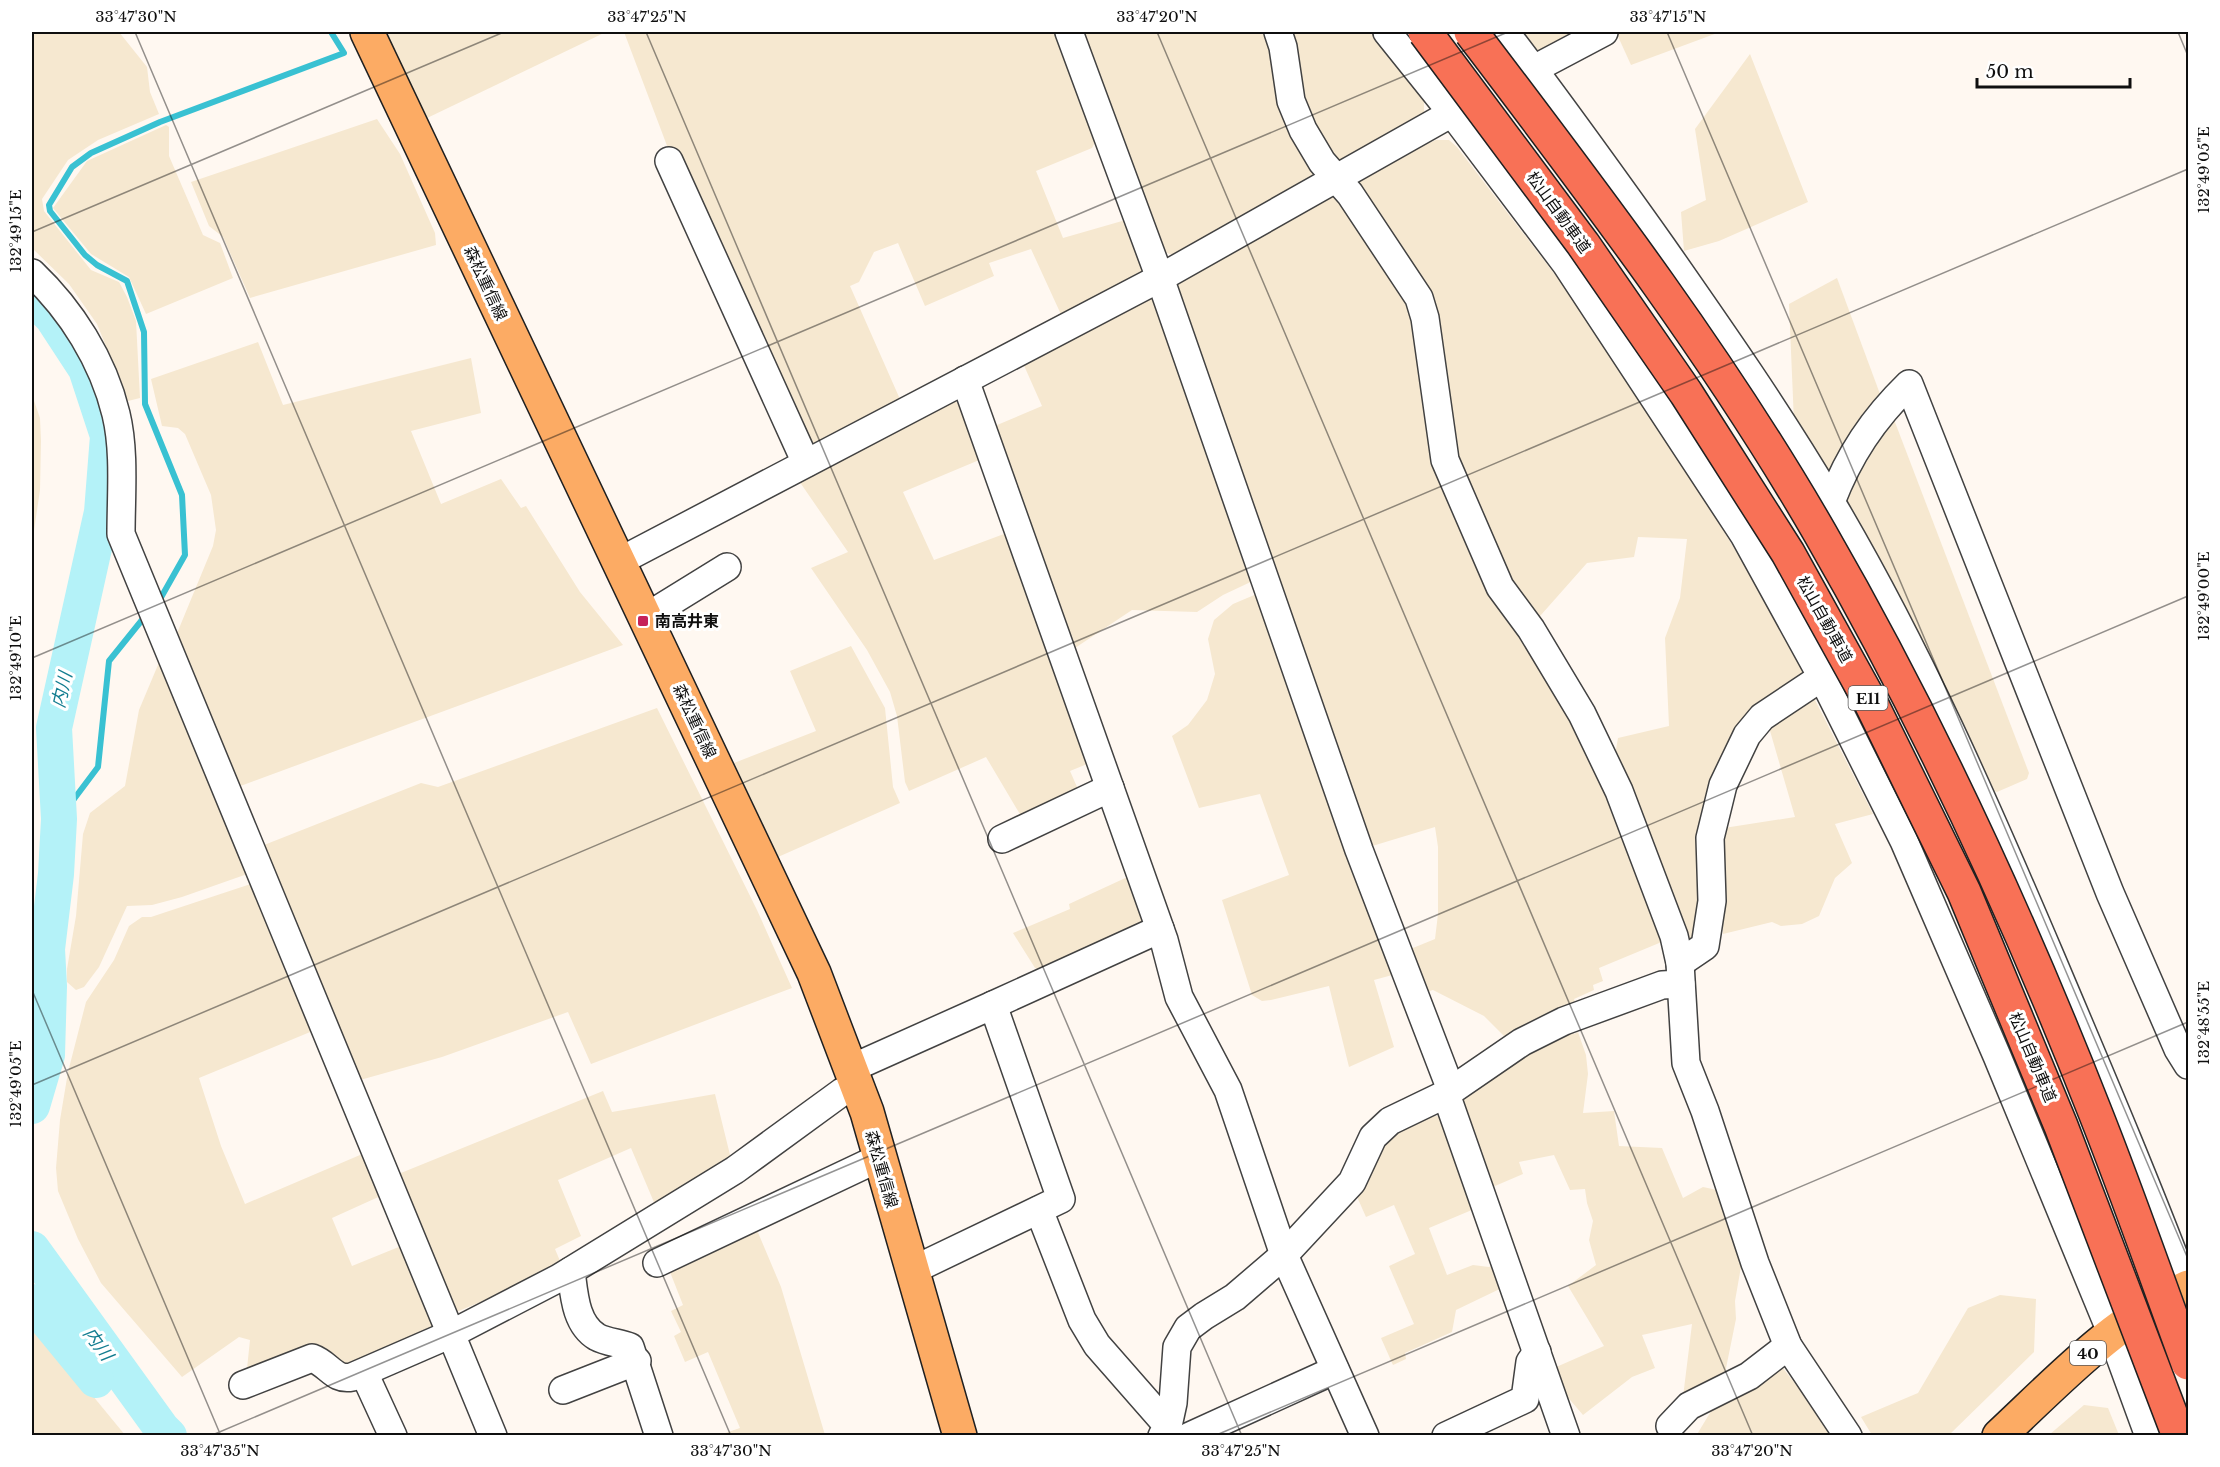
<svg xmlns="http://www.w3.org/2000/svg" width="2220" height="1467" font-family="'Libre Baskerville','Noto Sans JP',serif">
	<style>
		.farmland { fill: #f6e8d0 }
		.lines { fill: none; stroke-linecap: round; stroke-linejoin: round }
		.stream { stroke: #39c1d2; stroke-width: 6 }
		.river { stroke: #b4f2f8; stroke-width: 36 }
		.minor-casing { stroke: #424242; stroke-width: 30 }
		.major-casing { stroke: #202020; stroke-width: 36 }
		.minor { stroke: #fff; stroke-width: 27 }
		.major { stroke: #fcab64; stroke-width: 33 }
		.highway-bridge-casing { stroke: #202020; stroke-width: 36; stroke-linecap: butt }
		.highway-bridge { stroke: #f87156; stroke-width: 33 }
		.ticks { fill: none; stroke: #0f0f0f; stroke-width: 1.5; stroke-opacity: 0.45 }
		.poi-dot { fill: #c52259; stroke: #fff; stroke-width: 2 }
		.labels { text-anchor: middle; dominant-baseline: central; stroke-width: 6; stroke-linejoin: round; paint-order: stroke }
		.shield { fill: #fff; stroke: #575757; stroke-width: 1.5 }
		.shield-label { font-size: 15px; font-weight: bold; fill: #0f0f0f }
		.street-label { font-size: 16px; fill: #0f0f0f; stroke: #fff }
		.poi-label { font-size: 16px; font-weight: bold; fill: #0f0f0f; stroke: #fff; text-anchor: start }
		.water-label { font-size: 18px; font-style: italic; fill: #137d90; stroke: #fff }
		.neatline { fill: none; stroke: #0f0f0f; stroke-width: 2 }
		.ticks-label { font-size: 15px; text-anchor: middle; fill: #0f0f0f }
	</style>
	<rect width="100%" height="100%" fill="#fff8f1"/>
	<g class="farmland">
		<path d="M32,32H119L147,67L150,92L159,114L98,140L68,160L42,199L44,211L91,270L119,282L127,297L136,321L140,398L128,401L97,324L69,284L32,248Z"/>
		<path d="M383,32H606L425,119Z"/>
		<path d="M624,32H1060L1099,134L1092,148L1036,171L1063,238L1129,219L1144,272L1064,321L1031,249L989,263L994,276L925,306L898,243L874,252L859,282L850,286L903,406L825,444L811,445L669,151Z"/>
		<path d="M1081,32H1270L1320,180L1173,255L1167,253L1161,247Z"/>
		<path d="M1285,32H1373L1424,99V117L1340,170L1310,129Z"/>
		<path d="M1521,32H1591L1542,55L1536,51Z"/>
		<path d="M1616,32H1720L1631,65Z"/>
		<path d="M1750,54L1808,202L1719,241L1684,251L1681,212L1706,200L1695,129Z"/>
		<path d="M377,119L400,154L435,233L436,245L250,298L223,237L209,226L191,182Z"/>
		<path d="M166,125L169,127V156L203,235L220,243L233,278L146,314L129,277L91,254L53,208L87,161Z"/>
		<path d="M1436,140H1449L1457,147L1566,289L1674,450L1745,566L1805,673L1749,722L1701,940L1689,945L1615,755L1618,738L1669,726L1665,638L1680,598L1687,539L1638,537L1634,557L1587,563L1533,624L1463,490L1431,315L1348,183L1400,155Z"/>
		<path d="M1339,189L1413,302L1433,433L1530,643L1613,801L1664,941L1599,968L1603,981L1593,985L1594,990L1574,999L1577,1008L1512,1044L1484,1016L1433,990L1423,993L1408,950L1435,939L1438,914V847L1435,827L1369,847L1176,284Z"/>
		<path d="M1837,278L1880,394L1828,475L1794,422L1789,304Z"/>
		<path d="M1144,297L1156,299L1257,579L1223,595L1197,612L1132,610L1069,652L990,428L1042,406L1022,361Z"/>
		<path d="M258,342L283,405L471,358L481,413L411,431L441,504L501,479L521,508L526,506L580,592L623,645L235,788L173,643L213,546L216,530L211,495L185,434L178,428L162,426L151,379Z"/>
		<path d="M32,395L40,418L41,441L40,490L32,544Z"/>
		<path d="M953,401L962,404L984,458L903,492L934,560L1012,531L1092,762L1070,771L1081,796L1024,821L986,757L909,791L905,782L897,716L890,692L867,650L811,568L848,552L797,478Z"/>
		<path d="M1893,417L2029,773L2027,779L1997,792L1991,790L1842,506L1848,482Z"/>
		<path d="M1259,593L1396,974L1374,980L1394,1047L1349,1067L1329,986L1271,1000L1262,1001L1252,995L1222,900L1289,875L1260,794L1199,808L1172,736L1188,725L1207,700L1215,674L1208,639L1214,620L1233,604Z"/>
		<path d="M851,646L885,708L893,787L900,803L778,857L734,763L816,731L790,671Z"/>
		<path d="M163,653L253,872L182,897L152,905L127,906L99,967L84,987L76,990L67,982V969L76,916L83,834L90,813L125,786L139,710Z"/>
		<path d="M1814,698L1873,814L1835,824L1852,863L1835,878L1819,916L1802,924L1781,926L1772,922L1723,934L1724,828L1795,817L1768,724Z"/>
		<path d="M657,708L757,910L792,988L591,1064L568,1012L442,1057L353,1082L259,847L421,783L438,787Z"/>
		<path d="M1134,874L1152,924L1047,974L1035,968L1013,933L1070,909L1069,904Z"/>
		<path d="M257,882L315,1030L199,1078L221,1146L245,1204L367,1152L385,1194L332,1218L352,1266L406,1244L437,1332L337,1369L246,1378L250,1340L239,1337L182,1377L101,1283L78,1239L58,1191L56,1168L60,1120L68,1072L86,1002L114,960L129,926L142,917H151Z"/>
		<path d="M1571,1028L1574,1034L1578,1032L1586,1055L1588,1074L1583,1113L1614,1111L1619,1146L1662,1148L1683,1198L1703,1187L1717,1190L1742,1261L1735,1301L1736,1319L1724,1378L1683,1397L1692,1324L1642,1335L1655,1368L1632,1377L1583,1415L1565,1394L1554,1368L1604,1346L1568,1286L1596,1265L1589,1240L1593,1221L1587,1203L1585,1189L1570,1190L1554,1155L1519,1162L1523,1174L1488,1189L1461,1104L1467,1089Z"/>
		<path d="M603,1091L612,1112L715,1094L732,1163L656,1207L631,1148L558,1180L581,1236L555,1249L563,1268L449,1315L391,1177Z"/>
		<path d="M1437,1116L1443,1120L1479,1207L1429,1228L1447,1275L1473,1265L1489,1267L1499,1263L1508,1285L1456,1310L1452,1332L1405,1353L1406,1359L1393,1365L1381,1338L1414,1324L1389,1266L1415,1254L1394,1205L1366,1217L1354,1190L1378,1141L1426,1117Z"/>
		<path d="M754,1223L781,1287L825,1435H719L740,1428L708,1352L685,1362L674,1336L681,1332L671,1311L683,1305L670,1272L681,1257Z"/>
		<path d="M2000,1295L2036,1299L2034,1352L1949,1435H1872L1861,1417L1918,1393L1968,1308Z"/>
		<path d="M32,1322L125,1435H32Z"/>
		<path d="M1779,1363L1814,1408L1830,1435L1696,1436L1716,1403Z"/>
		<path d="M2084,1405L2108,1408L2119,1435H2049Z"/>
	</g>
	<g class="lines">
		<g class="stream">
			<path d="M159,601L185,555L182,495L145,404L144,332L127,281L97,265L85,255L50,211L49,205L72,167L91,153L160,122L344,53L331,32"/>
			<path d="M59,819L98,767L109,661L146,615"/>
		</g>
		<g class="river">
			<path d="M32,297L52,317L86,369L108,436L102,512L54,728L59,819L56,874L47,949L49,986L47,1055L32,1106"/>
			<path d="M32,1249L162,1429L169,1436"/>
			<path d="M32,1302L96,1380"/>
		</g>
		<g class="minor-casing">
			<g id="minor">
				<path d="M1069,32L1160,278L1359,850L1451,1090"/>
				<path d="M1278,32L1283,47L1291,101L1303,130L1322,162L1350,194L1419,298L1425,318L1445,460L1500,587L1531,629L1582,714L1619,791L1674,936L1680,963L1686,1063L1705,1111L1755,1263L1788,1346L1848,1436"/>
				<path d="M1387,32L1452,113L1566,264L1744,535L1822,677L1904,841L1997,1056L2111,1332L2149,1436"/>
				<path d="M1505,32C1559,102 1611,175 1663,248C1721,331 1779,414 1831,502C1917,647 1985,803 2051,958C2098,1069 2146,1181 2188,1293"/>
				<path d="M1534,69L1604,32"/>
				<path d="M669,161L806,463"/>
				<path d="M32,273C71,310 103,360 116,414C125,451 121,495 121,534L493,1436"/>
				<path d="M965,380L1164,940L1179,997L1228,1090L1284,1255L1365,1436"/>
				<path d="M1831,502C1849,455 1873,419 1909,384L2110,893L2178,1049L2188,1065"/>
				<path d="M620,561L1160,278L1452,113"/>
				<path d="M646,617L727,567"/>
				<path d="M1002,839L1110,788"/>
				<path d="M1680,963L1705,946L1712,901L1710,838L1723,785L1747,735L1762,717L1822,677"/>
				<path d="M993,1005L1160,929"/>
				<path d="M850,1069L993,1005L1061,1199L911,1271"/>
				<path d="M1446,1094L1566,1436"/>
				<path d="M1039,1210L1082,1320L1097,1345L1168,1426"/>
				<path d="M657,1263L879,1158"/>
				<path d="M571,1271C574,1293 575,1324 597,1337C606,1342 620,1343 630,1347L659,1436"/>
				<path d="M364,1373L393,1436"/>
				<path d="M243,1385L312,1358C329,1364 334,1381 352,1377L451,1334L559,1278L735,1170L842,1092L856,1085"/>
				<path d="M563,1390L637,1361"/>
				<path d="M1670,1426L1689,1406L1749,1376L1788,1346"/>
				<path d="M1162,1436L1168,1426L1173,1403L1177,1347L1188,1328L1204,1316L1235,1297L1284,1255L1352,1182L1373,1137L1390,1121L1446,1094L1522,1042L1564,1021L1662,985L1681,984"/>
				<path d="M1190,1436L1335,1370"/>
				<path d="M1446,1436L1525,1399L1530,1362L1537,1352"/>
			</g>
		</g>
		<g class="major-casing">
			<g id="major">
				<path d="M367,32L814,973L867,1112L960,1436"/>
				<path d="M1999,1436C2058,1381 2114,1320 2188,1287"/>
			</g>
		</g>
		<use href="#minor" class="minor"/>
		<use href="#major" class="major"/>
		<g class="highway-bridge-casing">
			<g id="highway-bridge">
				<path d="M1425,32L1583,244L1686,393L1788,553L1870,701L1964,892L2061,1126L2179,1436"/>
				<path d="M1471,32C1594,194 1718,356 1820,533C1925,715 2018,916 2095,1112C2128,1195 2157,1279 2188,1363"/>
			</g>
		</g>
		<use href="#highway-bridge" class="highway-bridge"/>
	</g>
	<path class="ticks" d="M135,32L731,1436M646,32L1242,1436M1157,32L1753,1436M1667,32L2188,1259M2178,32L2188,56M32,232L504,32M32,658L1508,32M32,990L221,1436M32,1085L2188,169M210,1436L2188,596M1214,1436L2188,1022"/>
	<rect class="poi-dot" x="637" y="615" width="12" height="12" rx="3"/>
	<g class="labels">
		<g class="shield">
			<rect x="1848.5" y="686" width="39" height="24" rx="4.5"/>
			<rect x="2070" y="1341" width="36" height="24" rx="4.5"/>
		</g>
		<g class="shield-label">
			<text x="1868" y="698">E11</text>
			<text x="2088" y="1353">40</text>
		</g>
		<g class="street-label">
			<text transform="translate(1559 212) rotate(54)">松山自動車道</text>
			<text transform="translate(486 283) rotate(65)">森松重信線</text>
			<text transform="translate(1825 619) rotate(61)">松山自動車道</text>
			<text transform="translate(695 721) rotate(65)">森松重信線</text>
			<text transform="translate(2033 1057) rotate(67)">松山自動車道</text>
			<text transform="translate(882 1169) rotate(74)">森松重信線</text>
		</g>
		<g class="poi-label">
			<text x="655" y="621">南高井東</text>
		</g>
		<g class="water-label">
			<text transform="translate(62 690) rotate(-77)">内川</text>
			<text transform="translate(98 1344) rotate(54)">内川</text>
		</g>
	</g>
	<rect width="2220" height="1467" fill="none" stroke="#ffffff" stroke-width="66"/>
	<path d="M1977 78v9h153v-9" fill="none" stroke="#0f0f0f" stroke-width="3"/>
	<text x="1986" y="78" font-size="18" fill="#0f0f0f" stroke="#ffffff" stroke-width="4.5" paint-order="stroke">50 m</text>
	<rect x="33" y="33" width="2154" height="1401" class="neatline"/>
	<g class="ticks-label">
		<text x="136" y="22">33°47'30"N</text>
		<text x="647" y="22">33°47'25"N</text>
		<text x="1157" y="22">33°47'20"N</text>
		<text x="1668" y="22">33°47'15"N</text>
		<text transform="translate(2204 170) rotate(-90)" y="5">132°49'05"E</text>
		<text transform="translate(16 231) rotate(-90)" y="5">132°49'15"E</text>
		<text transform="translate(2204 596) rotate(-90)" y="5">132°49'00"E</text>
		<text transform="translate(16 658) rotate(-90)" y="5">132°49'10"E</text>
		<text transform="translate(2204 1023) rotate(-90)" y="5">132°48'55"E</text>
		<text transform="translate(16 1084) rotate(-90)" y="5">132°49'05"E</text>
		<text x="220" y="1456">33°47'35"N</text>
		<text x="731" y="1456">33°47'30"N</text>
		<text x="1241" y="1456">33°47'25"N</text>
		<text x="1752" y="1456">33°47'20"N</text>
	</g>
</svg>
